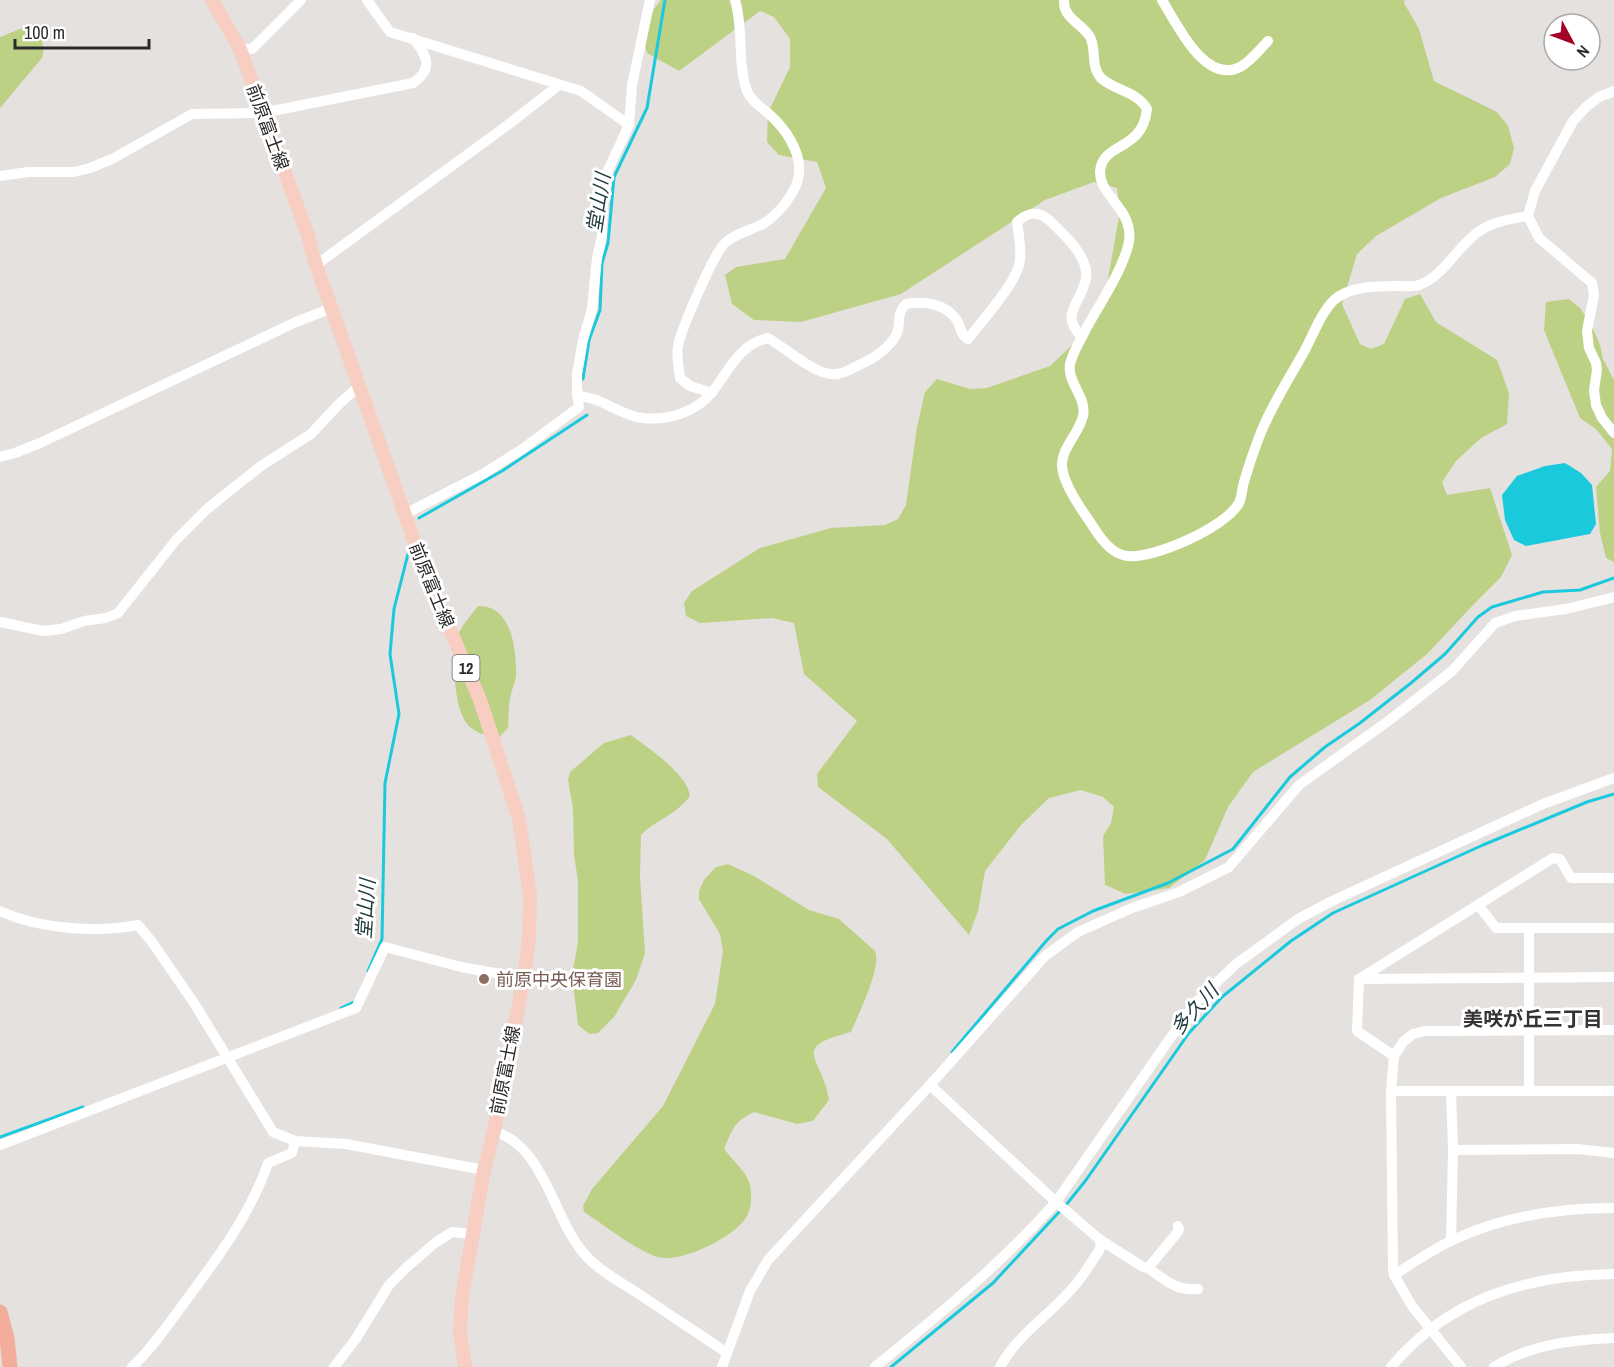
<svg xmlns="http://www.w3.org/2000/svg" width="1614" height="1367" font-family="'Archivo Narrow','Noto Sans JP',sans-serif">
	<style>
		.green { fill: #bdd185 }
		.water { fill: #1ac9dc }
		.lines { fill: none; stroke-linecap: round; stroke-linejoin: round }
		.stream { stroke: #1ac9dc; stroke-width: 3 }
		.minor { stroke: #fff; stroke-width: 10 }
		.major { stroke: #f8cec3; stroke-width: 14 }
		.highway { stroke: #f3ae9b; stroke-width: 15 }
		.education-dot { fill: #8d6e63; stroke: #fff; stroke-width: 2 }
		.labels { text-anchor: middle; dominant-baseline: central; stroke-width: 6; stroke-linejoin: round; paint-order: stroke }
		.shield { fill: #fff; stroke: #6b6969; stroke-width: 1.5 }
		.shield-label { font-size: 16px; font-weight: bold; fill: #2b2929 }
		.street-label { font-size: 18px; fill: #2b2929; stroke: #fff }
		.education-label { font-size: 18px; fill: #785e54; stroke: #fff; text-anchor: start }
		.water-label { font-size: 20px; font-style: italic; fill: #223c3f; stroke: #fff }
		.neighbourhood-label { font-size: 20px; font-weight: bold; fill: #353231; stroke: #fff }
	</style>
	<rect width="100%" height="100%" fill="#e5e1df"/>
	<g class="green">
		<path d="M661,0H1405L1404,3L1419,29L1434,81L1497,112L1508,126L1514,148L1510,164L1495,177L1441,198L1376,236L1357,254L1342,304L1360,344L1371,349L1384,344L1405,299L1420,294L1436,322L1497,360L1509,393L1507,424L1481,438L1456,461L1442,482L1447,495L1490,488L1512,555L1501,577L1475,603L1427,654L1370,700L1253,772L1228,807L1205,860L1169,888L1126,894L1105,885L1103,836L1111,823L1114,807L1103,797L1081,790L1049,798L1021,825L985,871L978,911L969,935L887,839L818,787L817,774L857,721L804,674L794,623L772,618L700,623L686,616L684,603L692,591L760,548L831,528L885,525L898,519L906,505L917,427L925,392L937,379L970,389L987,388L1050,366L1085,333L1105,296L1120,211L1117,188L1094,182L1045,200L901,294L801,322L754,320L732,304L725,275L736,267L785,259L826,188L817,162L779,155L767,142L768,113L790,67V39L774,17L760,11L679,71L647,53L640,27Z"/>
		<path d="M25,27C40,30 46,44 42,58L0,108V37Z"/>
		<path d="M1569,299L1580,308L1592,326L1600,345L1603,359L1614,380V562L1606,558L1600,533L1596,487L1610,471L1612,449L1596,429L1580,418L1544,330L1546,302Z"/>
		<path d="M478,606C511,605 516,647 516,672C517,681 511,690 510,699C508,708 509,718 508,728L497,739C489,736 477,733 471,728C452,713 452,655 459,633C463,624 472,614 478,606Z"/>
		<path d="M631,735C649,749 687,773 690,796C675,816 658,818 641,835L640,876L645,953L636,980L614,1017L598,1033L589,1034L578,1025L572,975L578,942V881L574,855L573,808L568,780L570,772L604,743Z"/>
		<path d="M728,864L754,876L809,910L839,919L875,951C882,967 858,1015 851,1032C788,1048 823,1057 829,1100L813,1121L797,1124L754,1112C733,1122 733,1129 724,1149C730,1157 747,1173 749,1182C752,1191 752,1206 748,1214C739,1235 687,1260 664,1258C644,1257 603,1224 584,1212L583,1206L592,1189L663,1106L715,1004L723,951L720,934L699,899V891L704,880L716,867Z"/>
	</g>
	<path class="water" d="M1565,463L1581,473L1592,485L1596,524L1590,534L1526,546L1514,540L1505,520L1502,495L1517,476L1545,466Z"/>
	<g class="lines">
		<g class="stream">
			<path d="M583,379L589,340L600,310L602,263L608,243L614,177L647,108L665,0"/>
			<path d="M419,518L502,471L587,415"/>
			<path d="M368,971L382,939L385,783L399,714L390,654L394,609L410,546"/>
			<path d="M341,1008L354,1002"/>
			<path d="M952,1052L1047,940L1058,929L1093,911L1168,883L1233,849L1290,777L1325,747L1360,723L1411,683L1445,654L1478,617L1492,607L1543,592L1580,590L1614,578"/>
			<path d="M0,1137L83,1107"/>
			<path d="M1066,1205L1086,1180L1189,1033L1222,997L1291,941L1333,913L1483,845L1587,802L1614,794"/>
			<path d="M891,1367L993,1283L1061,1210"/>
		</g>
		<g class="minor">
			<path d="M367,0L390,32L581,91L629,125"/>
			<path d="M1064,0C1063,19 1082,23 1090,37C1097,50 1090,66 1101,78C1115,91 1137,91 1147,109C1143,149 1107,143 1101,166C1093,195 1138,208 1128,246C1120,275 1100,303 1086,329C1080,341 1073,352 1070,364C1067,383 1087,397 1083,416C1079,434 1061,448 1062,466C1063,486 1087,517 1098,534C1105,544 1115,555 1128,556C1154,559 1226,527 1239,503C1242,497 1242,488 1244,482C1248,468 1253,453 1258,440C1269,410 1286,384 1301,357C1312,339 1319,315 1334,300C1350,286 1377,286 1397,286C1404,286 1413,287 1419,285C1445,276 1458,244 1481,230C1495,221 1512,219 1528,216"/>
			<path d="M1162,0C1177,24 1205,85 1240,67C1250,62 1260,49 1268,41"/>
			<path d="M240,49H252L301,0"/>
			<path d="M1614,91L1599,97L1586,107L1573,121L1535,191L1528,216L1539,238L1592,283L1594,295L1587,331L1589,348L1596,363L1597,370L1594,390L1596,405L1602,418L1614,433"/>
			<path d="M0,176L28,172H74L90,168L112,159L192,114L262,113L413,83C435,68 426,54 413,38"/>
			<path d="M316,265L505,127L559,85"/>
			<path d="M712,393L690,386L680,378C679,368 676,356 678,346C681,330 714,252 726,242C735,234 751,230 763,224C778,215 798,191 799,173C801,151 785,128 769,114C761,107 751,101 747,91C737,64 744,29 735,0"/>
			<path d="M577,395C584,397 592,398 599,401C613,407 627,416 642,418C668,421 697,412 713,391C729,370 740,344 768,338C786,348 816,377 837,374C846,373 855,367 863,363C875,358 888,348 895,337C903,325 894,316 906,304C923,301 945,303 956,319C961,326 960,335 968,339C981,322 1019,280 1020,260C1021,248 1019,234 1017,222C1028,212 1038,210 1050,221C1064,234 1089,257 1086,278C1082,303 1058,314 1082,337"/>
			<path d="M0,457L15,453L40,443L296,322L332,308"/>
			<path d="M405,514L483,474L521,450L579,407L577,395V374L583,340L592,309L597,258L602,236L601,208L608,170L629,125L632,85L650,0"/>
			<path d="M0,622L43,631L61,629L84,621L106,618L118,613L176,540L207,509L261,466L311,434L338,405L359,386"/>
			<path d="M1479,906L1496,928H1614"/>
			<path d="M0,911C39,929 97,933 138,925L152,942L194,1003L273,1132L295,1141L346,1144L484,1170"/>
			<path d="M1529,928V1090"/>
			<path d="M1359,979L1614,977"/>
			<path d="M1394,1056L1357,1031L1359,979L1553,858L1560,859L1571,878H1614"/>
			<path d="M930,1085L1056,1202L1099,1239L1101,1245L1099,1251C1091,1262 1084,1275 1075,1285C1051,1315 1019,1332 1000,1367"/>
			<path d="M1391,1091H1614"/>
			<path d="M494,1131C547,1148 552,1220 587,1257C601,1272 622,1283 639,1294C668,1314 698,1333 727,1353"/>
			<path d="M0,1145L356,1008L385,947L461,967L524,978"/>
			<path d="M1453,1150L1577,1149L1614,1153"/>
			<path d="M1099,1239L1143,1267L1148,1268L1177,1233L1179,1229L1178,1226"/>
			<path d="M1451,1241L1453,1150L1451,1091"/>
			<path d="M1148,1268C1165,1280 1176,1291 1198,1289"/>
			<path d="M1394,1275C1413,1263 1433,1249 1453,1240C1503,1216 1559,1208 1614,1208"/>
			<path d="M132,1367C151,1350 166,1327 182,1306C215,1261 250,1216 268,1163L292,1153L295,1141"/>
			<path d="M334,1367L355,1340L389,1285L407,1267L435,1243L452,1232L472,1234"/>
			<path d="M722,1367L750,1291L768,1260L930,1085L1045,956L1078,932L1132,908L1179,892L1229,867L1299,785L1391,719L1452,671L1495,623L1515,616L1566,609L1614,597"/>
			<path d="M875,1367C939,1315 1001,1264 1056,1202L1194,1004L1236,964L1298,919L1332,901L1543,804L1614,778"/>
			<path d="M1391,1367C1449,1298 1527,1275 1614,1274"/>
			<path d="M1461,1367L1412,1306L1394,1275L1393,1268L1391,1091L1394,1056L1403,1042L1413,1034L1425,1031L1614,1030"/>
			<path d="M1494,1367C1531,1344 1572,1340 1614,1338"/>
		</g>
		<path class="major" d="M212,0L240,49L307,233L316,265L425,571L480,700L519,819L530,895L529,937L524,978L494,1131L484,1170L462,1297L460,1331L465,1367"/>
		<path class="highway" d="M0,1312L7,1338L10,1367"/>
	</g>
	<circle class="education-dot" cx="484" cy="979" r="6"/>
	<g class="labels">
		<rect class="shield" x="452.5" y="655" width="27" height="26" rx="4.5"/>
		<g class="shield-label">
			<text x="466" y="668">12</text>
		</g>
		<g class="street-label">
			<text transform="translate(268 127) rotate(70)">前原富士線</text>
			<text transform="translate(432 585) rotate(68)">前原富士線</text>
			<text transform="translate(505 1070) rotate(-79)">前原富士線</text>
		</g>
		<g class="education-label">
			<text x="496" y="979">前原中央保育園</text>
		</g>
		<g class="water-label">
			<text transform="translate(598 203) rotate(-81)">堂山川</text>
			<text transform="translate(365 909) rotate(-86)">堂山川</text>
			<text transform="translate(1194 1009) rotate(-48)">多久川</text>
		</g>
		<g class="neighbourhood-label">
			<text x="1533" y="1018">美咲が丘三丁目</text>
		</g>
	</g>
	<g transform="translate(1572 42) rotate(131)"><circle r="28" fill="#ffffff" stroke="#aaa9a9" stroke-width="1.5"/>
	<path d="M0-4.5L10 22L0 15L-10 22Z" fill="#a20225"/>
	<text y="-9" font-size="16" font-weight="bold" text-anchor="middle" fill="#2b2929">N</text>
	</g>
	<path d="M15 39v9h134v-9" fill="none" stroke="#2b2929" stroke-width="3"/>
	<text x="24" y="39" font-size="18" fill="#2b2929" stroke="#ffffff" stroke-width="4.5" paint-order="stroke">100 m</text>
</svg>
